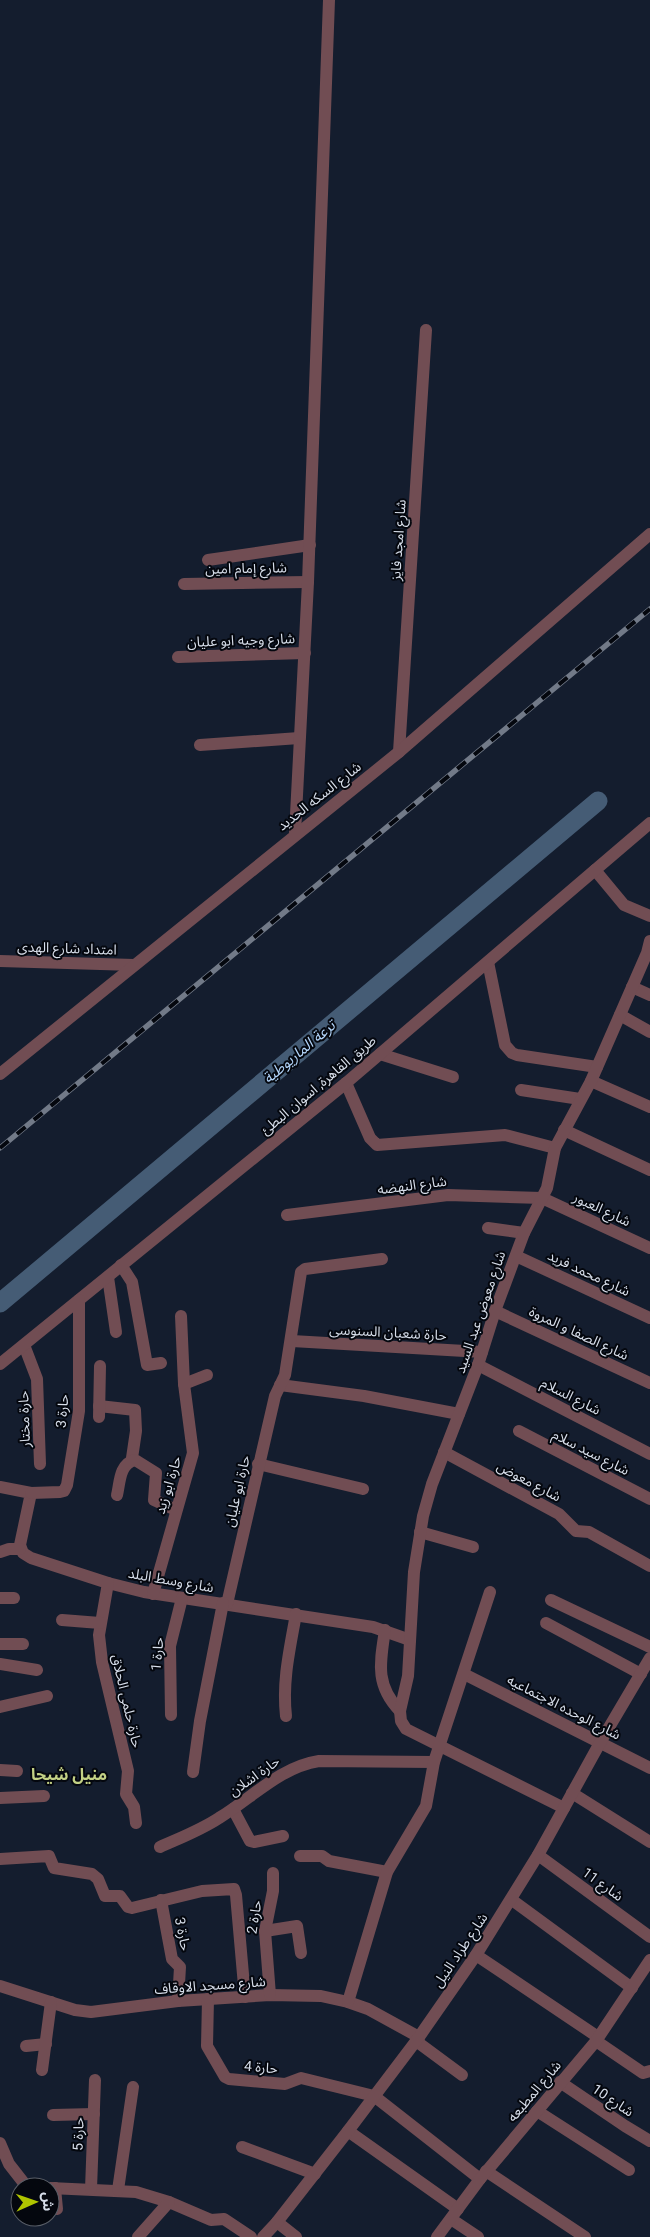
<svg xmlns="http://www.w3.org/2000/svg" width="650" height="2237" font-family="Roboto,'Noto Sans Arabic',sans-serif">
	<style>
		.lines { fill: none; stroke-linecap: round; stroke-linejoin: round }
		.canal { stroke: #455c75; stroke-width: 19 }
		.minor { stroke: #714d53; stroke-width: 12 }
		.rail-casing { stroke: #727a88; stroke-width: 5.5 }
		.rail { stroke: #04070e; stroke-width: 4; stroke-dasharray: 11; stroke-linecap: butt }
		.labels { text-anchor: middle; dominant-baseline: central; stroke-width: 4; stroke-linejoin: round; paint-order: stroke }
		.street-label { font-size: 14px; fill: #d7deea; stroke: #04070e }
		.water-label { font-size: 15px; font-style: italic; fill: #b3d5fa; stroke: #04070e }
		.quarter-label { font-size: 16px; font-weight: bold; fill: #c3d185; stroke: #04070e }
	</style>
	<rect width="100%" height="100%" fill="#141d2e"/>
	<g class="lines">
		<path class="canal" d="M0,1303L598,801"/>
		<g class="minor">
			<path d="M208,560L310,545"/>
			<path d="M184,584L308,582"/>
			<path d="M178,657L305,653"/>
			<path d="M200,745L299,738"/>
			<path d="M399,752L426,330"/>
			<path d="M295,834L308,582L329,0"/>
			<path d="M595,870L624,905L650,916"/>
			<path d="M0,961L134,965"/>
			<path d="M488,962L505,1045L512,1053L517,1055L597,1067"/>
			<path d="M632,987L650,995"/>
			<path d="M620,1015L650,1032"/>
			<path d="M380,1054L453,1077"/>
			<path d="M0,1074L399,752L650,534"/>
			<path d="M591,1081L650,1107"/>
			<path d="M346,1083L370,1138L377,1145L505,1135L555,1148"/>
			<path d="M521,1090L580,1099"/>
			<path d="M564,1130L650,1170"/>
			<path d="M287,1215L448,1195L542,1198L650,1248"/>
			<path d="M488,1228L524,1233"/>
			<path d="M516,1256L650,1318"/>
			<path d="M121,1265L132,1282L147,1365L161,1363"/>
			<path d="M108,1277L116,1332"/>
			<path d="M495,1311L650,1383"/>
			<path d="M292,1341L482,1352"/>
			<path d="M24,1345L37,1379L40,1464"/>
			<path d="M0,1364L346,1083L650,823"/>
			<path d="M478,1365L650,1454"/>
			<path d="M184,1384L207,1375"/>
			<path d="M280,1385L364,1396L459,1414"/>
			<path d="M99,1406L135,1410L136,1431L132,1458L156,1473L154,1500L176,1510"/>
			<path d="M99,1417L100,1366"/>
			<path d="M519,1431L650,1499"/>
			<path d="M444,1452L559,1514L576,1531L589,1532L650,1566"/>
			<path d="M258,1464L363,1489"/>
			<path d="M0,1487L31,1493L20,1545L23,1553L31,1558L108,1583L144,1592L373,1627L410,1640"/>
			<path d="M31,1493L60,1492L64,1491L67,1485L79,1411V1300"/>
			<path d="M117,1495C120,1483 119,1465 134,1460"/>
			<path d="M420,1532L473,1547"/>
			<path d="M0,1552L9,1549H20"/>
			<path d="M108,1583L99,1635L102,1662L128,1771L126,1794L134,1807L136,1823"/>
			<path d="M153,1594L193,1453L184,1384L181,1316"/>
			<path d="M0,1598H14"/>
			<path d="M551,1600L650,1647"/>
			<path d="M227,1604L275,1396L285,1375L301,1272L305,1269L382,1259"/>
			<path d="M62,1620L100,1623"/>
			<path d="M546,1623L641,1674"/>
			<path d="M385,1630C380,1663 375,1685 400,1711"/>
			<path d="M0,1644H23"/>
			<path d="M0,1664L37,1670"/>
			<path d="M464,1674L650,1768"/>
			<path d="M0,1707L47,1696"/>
			<path d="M171,1715L170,1646L182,1598"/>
			<path d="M286,1716C282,1681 290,1648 296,1614"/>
			<path d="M0,1770L17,1771"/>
			<path d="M193,1772L200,1721L223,1603"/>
			<path d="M572,1793L650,1842"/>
			<path d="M0,1798L44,1796"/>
			<path d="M564,1808L406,1729L401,1721L400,1711L408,1676L414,1572L423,1516L432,1484L478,1365L495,1311L524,1233L547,1188L555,1148L591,1081L647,953L650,941"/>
			<path d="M233,1809L250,1841L254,1842L283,1836"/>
			<path d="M160,1847C180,1838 201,1830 219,1818C252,1798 280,1767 319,1761L434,1762"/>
			<path d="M538,1855L650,1937"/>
			<path d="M300,1856H322L329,1861L387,1872"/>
			<path d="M0,1859L49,1856L54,1868L92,1874L98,1879L105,1896H120L128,1907L132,1908L202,1891L234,1889L236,1895L245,1997"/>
			<path d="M161,1900L172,1959L180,1967L178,2001"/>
			<path d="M512,1900L632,1988"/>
			<path d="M265,1931L297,1926L301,1953"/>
			<path d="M476,1955L598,2037"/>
			<path d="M0,1986L75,2010L91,2012L178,2001L270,1995L321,1996L348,2002L368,2009L419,2037"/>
			<path d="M270,1995L265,1931L273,1891V1873"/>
			<path d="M208,1999L207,2046L225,2077L229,2079L285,2084L301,2078L374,2096L480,2179"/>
			<path d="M348,2002L387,1872L426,1806L434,1762L490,1592"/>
			<path d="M416,2041L462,2075"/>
			<path d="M596,2041L643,2073L650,2071"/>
			<path d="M26,2046L46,2044"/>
			<path d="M42,2070L51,2002"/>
			<path d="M560,2082L625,2126L650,2141"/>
			<path d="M537,2111L629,2170"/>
			<path d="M53,2115L94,2114"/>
			<path d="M348,2131L458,2209"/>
			<path d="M0,2143L9,2164L27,2187"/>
			<path d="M242,2147L315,2174"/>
			<path d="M486,2171L585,2237"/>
			<path d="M50,2188L136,2192L169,2202L211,2220L224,2219L251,2237"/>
			<path d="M55,2188L57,2209"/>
			<path d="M91,2189L95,2080"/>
			<path d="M118,2190L133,2087"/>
			<path d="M451,2219L478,2237"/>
			<path d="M277,2222L296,2237"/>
			<path d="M138,2237L169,2202"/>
			<path d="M263,2237L277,2222L348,2131L419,2037L476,1955L538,1855L601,1741L650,1658"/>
			<path d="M437,2237L480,2179L596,2041L650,1960"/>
		</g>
		<g class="rail-casing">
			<path id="rail" d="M0,1148L650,609"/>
		</g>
		<use href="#rail" class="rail"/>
	</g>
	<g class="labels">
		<g class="street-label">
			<text transform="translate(398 540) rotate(-86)">شارع امجد فايز</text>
			<text transform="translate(246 568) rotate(-1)">شارع إمام امين</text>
			<text transform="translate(241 640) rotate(-2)">شارع وجيه ابو عليان</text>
			<text transform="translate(319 796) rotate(-38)">شارع السكه الحديد</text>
			<text transform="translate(67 948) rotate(2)">امتداد شارع الهدى</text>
			<text transform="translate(318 1085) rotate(-40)">طريق القاهرة, اسوان البطئ</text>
			<text transform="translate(412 1185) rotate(-7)">شارع النهضه</text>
			<text transform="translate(602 1209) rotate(25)">شارع العبور</text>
			<text transform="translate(589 1273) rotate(25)">شارع محمد فريد</text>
			<text transform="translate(480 1312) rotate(-71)">شارع معوض عبد السيد</text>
			<text transform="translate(388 1332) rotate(3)">حارة شعبان السنوسى</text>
			<text transform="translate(579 1333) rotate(25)">شارع الصفا و المروة</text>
			<text transform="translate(571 1396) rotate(27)">شارع السلام</text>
			<text transform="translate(62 1411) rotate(-85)">حارة 3</text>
			<text transform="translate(24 1419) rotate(-92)">حارة مختار</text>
			<text transform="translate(591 1452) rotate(27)">شارع سيد سلام</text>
			<text transform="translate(529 1481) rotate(28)">شارع معوض</text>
			<text transform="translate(168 1485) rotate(-73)">حارة ابو زيد</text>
			<text transform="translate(237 1491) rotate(-77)">حارة ابو عليان</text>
			<text transform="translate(171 1580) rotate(10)">شارع وسط البلد</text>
			<text transform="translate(157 1654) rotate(-85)">حارة 1</text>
			<text transform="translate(127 1701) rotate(77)">حارة حلمى الحلاق</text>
			<text transform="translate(564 1707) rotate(27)">شارع الوحده الاجتماعيه</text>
			<text transform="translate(254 1776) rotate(-35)">حارة اشلان</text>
			<text transform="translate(603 1884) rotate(36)">شارع 11</text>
			<text transform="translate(254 1917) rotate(-81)">حارة 2</text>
			<text transform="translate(183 1934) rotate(79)">حارة 3</text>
			<text transform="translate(460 1950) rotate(-56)">شارع طراد النيل</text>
			<text transform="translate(210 1985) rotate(-4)">شارع مسجد الاوقاف</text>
			<text transform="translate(261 2067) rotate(5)">حارة 4</text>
			<text transform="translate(534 2091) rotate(-50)">شارع المطبعه</text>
			<text transform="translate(613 2100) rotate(34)">شارع 10</text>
			<text transform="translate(78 2134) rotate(-88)">حارة 5</text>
		</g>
		<g class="water-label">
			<text transform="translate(299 1052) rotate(-40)">ترعة الماريوطية</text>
		</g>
		<g class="quarter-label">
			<text x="69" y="1774">منيل شيحا</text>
		</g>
	</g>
	<g transform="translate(35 2202) rotate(88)"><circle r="24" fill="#04070e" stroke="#585d66"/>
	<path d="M0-4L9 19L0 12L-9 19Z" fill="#b0c500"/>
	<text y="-8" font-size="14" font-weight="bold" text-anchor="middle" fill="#d7deea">ش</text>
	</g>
</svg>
